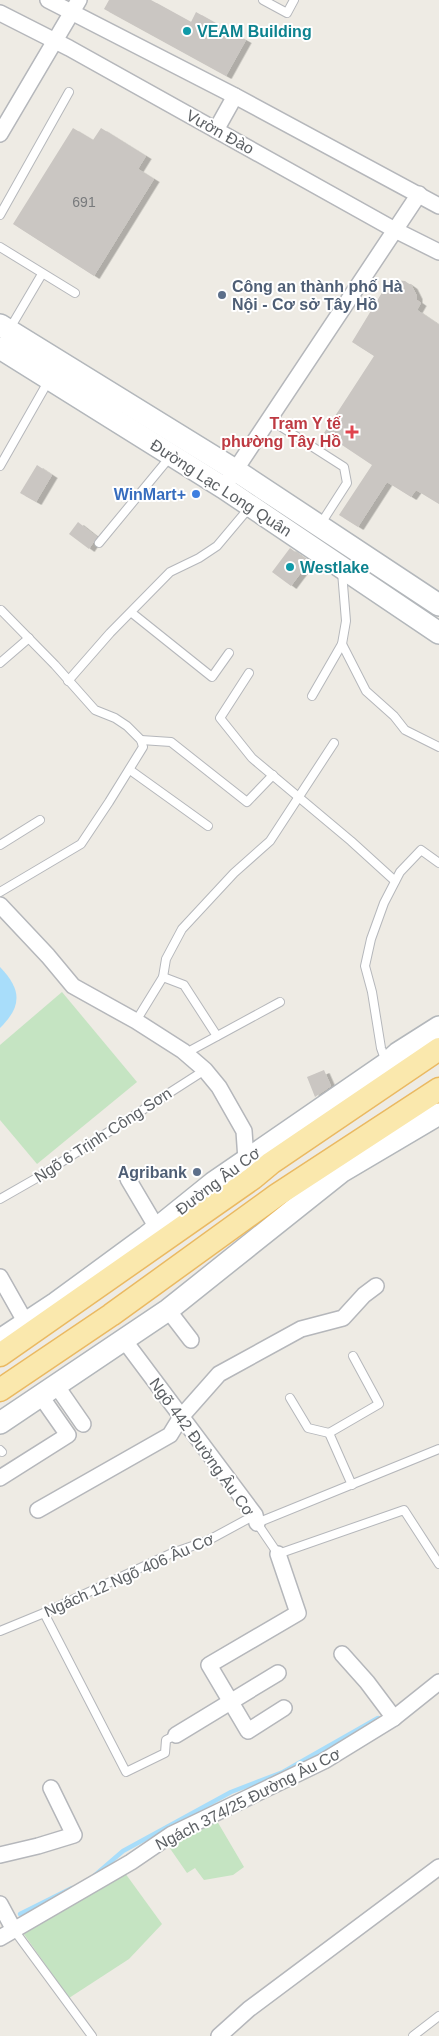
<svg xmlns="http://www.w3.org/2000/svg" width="439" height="2036" font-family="Helvetica,sans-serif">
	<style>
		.green { fill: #c5e4c2 }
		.water { fill: #a8ddfa }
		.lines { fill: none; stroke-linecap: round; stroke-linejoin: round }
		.stream { stroke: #a8ddfa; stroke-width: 4.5 }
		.building { fill: #cac6c2; filter: url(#shadow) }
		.lane-casing { stroke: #b5b7bb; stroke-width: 10 }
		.street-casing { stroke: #b5b7bb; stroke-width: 18 }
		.secondary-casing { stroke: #b3b7bb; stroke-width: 24 }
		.primary-casing { stroke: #eab962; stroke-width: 25 }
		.lane { stroke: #fff; stroke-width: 8 }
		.street { stroke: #fff; stroke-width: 15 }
		.secondary { stroke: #fff; stroke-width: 21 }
		.primary { stroke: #fae8ad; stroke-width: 22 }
		.culture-dot { fill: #0f9aa8; stroke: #fff; stroke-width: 2 }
		.service-dot { fill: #5c6f8a; stroke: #fff; stroke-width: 2 }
		.health-dot { fill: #e0444e; stroke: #fff; stroke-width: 2 }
		.shop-dot { fill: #3f7fe0; stroke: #fff; stroke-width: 2 }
		.labels { text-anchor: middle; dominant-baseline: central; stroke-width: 4; stroke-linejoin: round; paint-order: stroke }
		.number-label { font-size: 14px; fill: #787a7c }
		.culture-label { font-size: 16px; font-weight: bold; fill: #0d838f; stroke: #fff; text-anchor: start }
		.street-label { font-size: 16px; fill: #5c6064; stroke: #fff }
		.service-label { font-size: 16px; font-weight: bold; fill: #4e5e75; stroke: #fff; text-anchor: start }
		.health-label { font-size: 16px; font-weight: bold; fill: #be3a42; stroke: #fff; text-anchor: end }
		.shop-label { font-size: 16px; font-weight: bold; fill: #366cbe; stroke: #fff; text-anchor: end }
	</style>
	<defs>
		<filter id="shadow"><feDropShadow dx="5.5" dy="3" stdDeviation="0" flood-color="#0004"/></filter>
	</defs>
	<rect width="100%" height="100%" fill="#eeebe4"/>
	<g class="green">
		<path d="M62,992L137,1082L37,1164L0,1120V1045Z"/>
		<path d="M217,1821L244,1867L233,1875L204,1880L195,1868L187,1873L169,1847Z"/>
		<path d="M125,1873L162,1924L129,1959L69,1998L21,1930Z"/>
	</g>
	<path class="water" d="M0,967C22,990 22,1006 0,1028Z"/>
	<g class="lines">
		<g class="stream">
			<path d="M94,1876L123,1851L231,1792L283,1772L378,1718"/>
			<path d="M20,1914L72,1888"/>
		</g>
	</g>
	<g class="building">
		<path d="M109,0H151L191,22L196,12L246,40L226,76L104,9Z"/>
		<path d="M73,128L93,140L101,128L146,156L138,169L154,179L94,276L13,224Z"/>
		<path d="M396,280L405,281L412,286L417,296V300L421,303L417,310L439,325V504L416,490L411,497L387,482L358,527L339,515L372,465L324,433L374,356L352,342L389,281L392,282Z"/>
		<path d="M37,465L52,475L36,502L20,493Z"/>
		<path d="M78,522L97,537L89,549L69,534Z"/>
		<path d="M290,548L309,562L291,586L272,572Z"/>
		<path d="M324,1070L331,1086L315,1097L307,1077Z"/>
	</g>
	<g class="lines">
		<g class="lane-casing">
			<g id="lane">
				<path d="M263,0L287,13L294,0"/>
				<path d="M0,215L69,92"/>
				<path d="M0,247L75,293"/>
				<path d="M9,330L42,274"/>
				<path d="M269,419L344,467L347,483L320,525"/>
				<path d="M0,466L49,380"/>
				<path d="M99,543L170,457"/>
				<path d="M132,613L212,677L229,653"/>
				<path d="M342,644L366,691L394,716L405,730L439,747"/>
				<path d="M0,663L29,638"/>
				<path d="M249,673L220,718L252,758L351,841L395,881"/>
				<path d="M68,681L110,633L170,572L199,558L217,546L249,508"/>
				<path d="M312,696L342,644L346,621L342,572"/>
				<path d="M141,740L171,742L247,802L273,775"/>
				<path d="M130,770L208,826"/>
				<path d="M0,845L40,820"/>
				<path d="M0,892L81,844L109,802L143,747L141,740L127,726L115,718L95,710L55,665L1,610"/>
				<path d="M163,977L184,985L217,1036"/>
				<path d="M136,1021L163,977L166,959L182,929L234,873L270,841L334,743"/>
				<path d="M186,1053L280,1002"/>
				<path d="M386,1062L381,1048L372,992L365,966L371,939L384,903L400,872L421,850L439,863"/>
				<path d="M0,1199L35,1179L205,1070"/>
				<path d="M290,1398L308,1428L329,1433"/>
				<path d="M439,1449L257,1523L278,1554L404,1510L439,1564"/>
				<path d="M0,1450L2,1452"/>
				<path d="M352,1485L329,1433L379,1404L353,1356"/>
				<path d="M44,1613L126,1772L165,1753L166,1740L176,1735"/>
				<path d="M0,1631L44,1613L172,1553L207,1541L255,1515"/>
				<path d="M14,1930L92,2036"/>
				<path d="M413,2036L439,2016"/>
			</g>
		</g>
		<g class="street-casing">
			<g id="street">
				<path d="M48,0L235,96L439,206"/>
				<path d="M0,13L69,48L395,230L439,252"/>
				<path d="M216,130L235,96"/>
				<path d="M0,134L79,0"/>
				<path d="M230,478L419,194"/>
				<path d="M0,905L48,956L73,986L136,1021L183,1051L205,1070L219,1087L244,1131L246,1160"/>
				<path d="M128,1179L157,1228"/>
				<path d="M0,1277L26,1323"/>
				<path d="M168,1310L191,1340"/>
				<path d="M124,1340L255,1515L257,1523"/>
				<path d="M56,1385L83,1424"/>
				<path d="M0,1478L68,1435L40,1395"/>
				<path d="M38,1510L170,1435L181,1417L219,1374L301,1329L343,1318L364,1295L376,1286"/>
				<path d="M278,1554L298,1613L209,1665L248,1731L284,1708"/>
				<path d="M342,1654L367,1682L394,1718"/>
				<path d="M176,1735L278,1673"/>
				<path d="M0,1855L38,1846L74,1835L51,1788"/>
				<path d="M0,1904L14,1930"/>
				<path d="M0,1938L131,1862L172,1834L324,1761L394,1718L439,1682"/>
				<path d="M219,2036L249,2009L439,1867"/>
			</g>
		</g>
		<g class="secondary-casing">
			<g id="secondary">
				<path d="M0,325L235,470L439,605"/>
				<path d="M0,348L224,488L439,633"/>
				<path d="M0,1340L56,1303L146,1237L213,1183L386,1064L398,1053L439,1027"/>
				<path d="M0,1423L168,1310L341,1172L439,1114"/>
			</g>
		</g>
		<g class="primary-casing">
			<g id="primary">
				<path d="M0,1355L253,1178L271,1163L439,1049"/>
				<path d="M0,1390L111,1315L277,1195L439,1089"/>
			</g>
		</g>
		<use href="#lane" class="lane"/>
		<use href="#street" class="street"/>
		<use href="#secondary" class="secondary"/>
		<use href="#primary" class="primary"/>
	</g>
	<g class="culture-dot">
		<circle cx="187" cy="31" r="5"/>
		<circle cx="290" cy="567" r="5"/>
	</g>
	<g class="service-dot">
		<circle cx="222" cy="295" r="5"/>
		<circle cx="197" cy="1172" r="5"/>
	</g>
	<path class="health-dot" d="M349.5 424.5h5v5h5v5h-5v5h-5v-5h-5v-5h5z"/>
	<circle class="shop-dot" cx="196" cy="494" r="5"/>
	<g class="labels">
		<g class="number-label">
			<text x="84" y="202">691</text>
		</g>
		<g class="culture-label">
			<text x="197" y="31">VEAM Building</text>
			<text x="300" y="567">Westlake</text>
		</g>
		<g class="street-label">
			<text transform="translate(220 132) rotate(29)">Vườn Đào</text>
			<text transform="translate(221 488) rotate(33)">Đường Lạc Long Quân</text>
			<text transform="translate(103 1135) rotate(-33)">Ngõ 6 Trịnh Công Sơn</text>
			<text transform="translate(218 1181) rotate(-37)">Đường Âu Cơ</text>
			<text transform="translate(202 1447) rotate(54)">Ngõ 442 Đường Âu Cơ</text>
			<text transform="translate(129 1575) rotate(-24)">Ngách 12 Ngõ 406 Âu Cơ</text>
			<text transform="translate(248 1799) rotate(-27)">Ngách 374/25 Đường Âu Cơ</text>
		</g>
		<g class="service-label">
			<text x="232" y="286">Công an thành phố Hà<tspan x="232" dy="18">Nội - Cơ sở Tây Hồ</tspan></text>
			<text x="187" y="1172" text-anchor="end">Agribank</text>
		</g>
		<g class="health-label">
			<text x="341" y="423">Trạm Y tế<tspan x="341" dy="18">phường Tây Hồ</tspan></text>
		</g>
		<g class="shop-label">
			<text x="186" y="494">WinMart+</text>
		</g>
	</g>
</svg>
